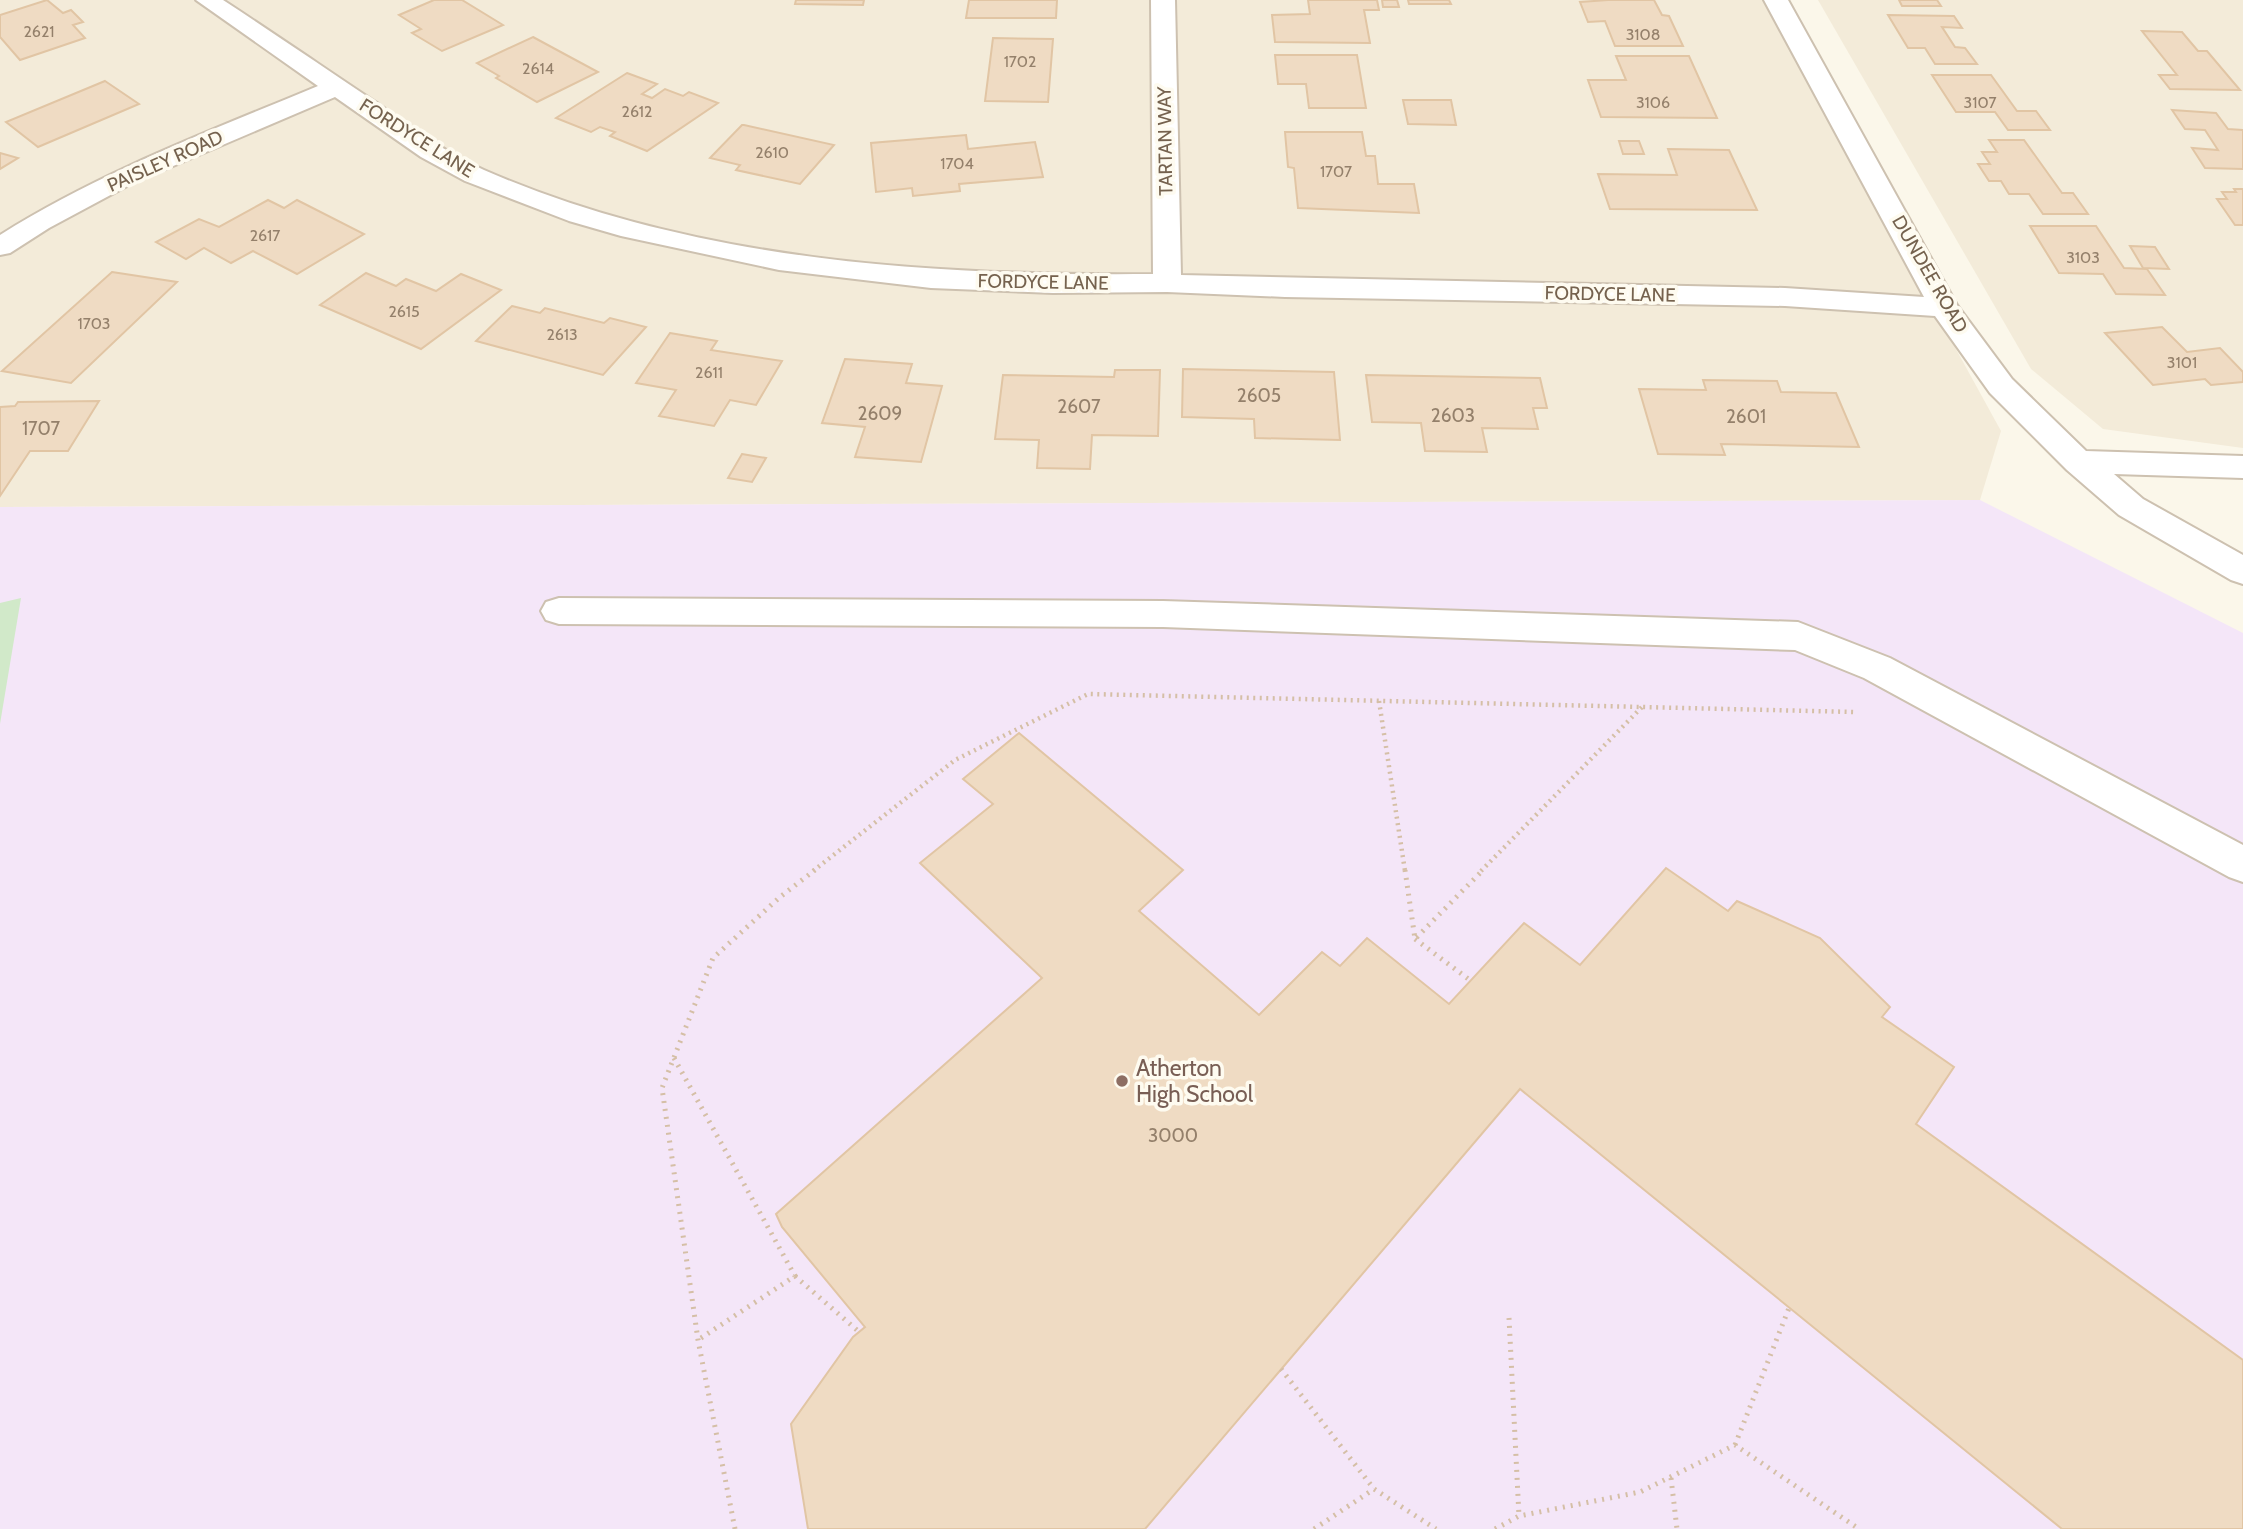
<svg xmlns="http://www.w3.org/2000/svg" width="2243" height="1529" font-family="Cabin,sans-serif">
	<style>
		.residential { fill: #f3ebd9 }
		.education { fill: #f4e6f8 }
		.green { fill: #d1e9c9 }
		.building { fill: #efdbc3; stroke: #e1c5a4; stroke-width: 2 }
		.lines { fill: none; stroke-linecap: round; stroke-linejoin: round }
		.minor-casing { stroke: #cdc1b0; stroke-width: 4 }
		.path-far1 { stroke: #d5bfa6; stroke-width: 4.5; stroke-dasharray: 2 4.5; stroke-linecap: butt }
		.path { stroke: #d5bfa6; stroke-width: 5; stroke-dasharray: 2 6; stroke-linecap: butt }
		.minor { fill: #fff; fill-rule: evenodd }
		.education-dot { fill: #8d6e63; stroke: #fefbf0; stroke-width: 2.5 }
		.labels { text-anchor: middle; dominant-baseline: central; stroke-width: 7; stroke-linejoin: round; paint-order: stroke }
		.far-number-label { font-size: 16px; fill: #94806b }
		.far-street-label { font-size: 19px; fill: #75624e; stroke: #fefbf0 }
		.number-label { font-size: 19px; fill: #94806b }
		.education-label { font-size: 23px; fill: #785e54; stroke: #fefbf0; text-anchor: start }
	</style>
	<rect width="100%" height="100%" fill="#fbf7ea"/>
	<g class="residential">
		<path d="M0,0H1764L2001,431L1980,500L0,507Z"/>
		<path d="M1818,0H2243V448L2103,429L2031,369Z"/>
	</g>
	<path class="education" d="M1980,500L2243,633V1529H0V507Z"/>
	<path class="green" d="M21,598L0,724V603Z"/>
	<g class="building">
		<path d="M47,0L63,13L71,10L83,22L73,25L85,38L20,60L0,37V15Z"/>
		<path d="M434,0H462L503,25L442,51L412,33L421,29L399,15Z"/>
		<path d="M796,0H864L863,5L795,4Z"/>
		<path d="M969,0H1057L1056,18H966Z"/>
		<path d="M1308,0H1377L1379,10H1364L1370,43L1275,42L1272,15L1310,14Z"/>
		<path d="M1382,0H1397L1399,7H1383Z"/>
		<path d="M1408,0H1449L1451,4H1409Z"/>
		<path d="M1608,0H1654L1662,15L1669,16L1683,46H1615L1605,21L1588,22L1580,2Z"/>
		<path d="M1899,0H1937L1941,6H1902Z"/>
		<path d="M1888,15L1954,16L1962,28L1942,27L1955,47L1965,48L1977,64H1935L1925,48H1908Z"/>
		<path d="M2142,31L2182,32L2198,51H2207L2240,90L2170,89L2159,75H2177Z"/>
		<path d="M533,37L570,57L598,72L537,102L496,78L499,76L477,63Z"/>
		<path d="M993,38L1053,39L1048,102L985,101Z"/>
		<path d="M1275,55H1357L1366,108H1309L1306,84H1278Z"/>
		<path d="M1616,56H1689L1717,118L1601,117L1588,80H1626Z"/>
		<path d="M627,73L657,84L642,94L652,98L665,89L683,96L689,92L718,103L647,151L610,136L615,132L600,127L591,132L556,118Z"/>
		<path d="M1932,75H1991L2017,111H2036L2050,130H2008L1995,112H1956Z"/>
		<path d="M105,81L139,104L38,147L6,122Z"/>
		<path d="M1403,100H1451L1456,125L1408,124Z"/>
		<path d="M2172,110L2216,113L2228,129L2243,130V169L2205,168L2192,148L2218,150L2205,130L2185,129Z"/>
		<path d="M742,125H744L834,145L800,184L736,170L740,165L710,158Z"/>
		<path d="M1285,132H1362L1366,156H1375L1378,184H1414L1419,213L1298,208L1294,168L1288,167Z"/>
		<path d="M966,135L968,149L1035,142L1043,177L959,184L960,191L913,196L912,188L876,192L871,143Z"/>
		<path d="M1989,140H2024L2062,193H2073L2088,214H2043L2029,194H2009L2001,181H1989L1978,164H1990L1982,152H1997Z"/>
		<path d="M1619,141H1639L1644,154H1623Z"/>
		<path d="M1668,149L1729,150L1757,210L1610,209L1598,174L1677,175Z"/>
		<path d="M0,153L18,158L0,169Z"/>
		<path d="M2234,189H2243V225H2235L2217,199H2227L2222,192H2236Z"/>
		<path d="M268,200L284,208L297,200L364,234L297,274L253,251L231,263L204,248L186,259L156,242L199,219L219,227Z"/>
		<path d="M2030,226H2096L2124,268L2147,269L2165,295L2116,294L2103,274L2059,273Z"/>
		<path d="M2130,246L2155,247L2169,269L2143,268Z"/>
		<path d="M112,272L177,282L71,383L2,371Z"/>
		<path d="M366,273L396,286L406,279L436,291L461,274L501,290L421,349L320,305Z"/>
		<path d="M512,306L540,313L545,308L604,323L610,318L646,327L603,375L476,341Z"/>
		<path d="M2162,327L2187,352L2220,348L2243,372V382L2211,385L2205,379L2153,385L2105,333Z"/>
		<path d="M670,333L717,341L711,350L782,361L756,405L730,400L714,426L659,416L676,390L636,383Z"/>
		<path d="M845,359L912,364L906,383L942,386L921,462L855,457L865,427L822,423Z"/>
		<path d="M1183,369L1334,372L1340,440L1255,438L1254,419L1182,417Z"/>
		<path d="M1115,370H1160L1158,436L1092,435L1090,469L1037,468L1039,440L995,439L1003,375L1114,377Z"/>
		<path d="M1366,375L1540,378L1547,408H1533L1538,429L1482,428L1487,452L1425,451L1421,423L1372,422Z"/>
		<path d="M1703,380L1777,381L1781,392L1836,393L1859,447L1721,444L1725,455L1658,454L1639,389L1706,390Z"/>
		<path d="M99,401L68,451H30L0,496V407L15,406L18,402Z"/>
		<path d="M742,454L766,458L752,482L728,478Z"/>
		<path d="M1019,733L1183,870L1139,911L1259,1015L1322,952L1340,966L1367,938L1449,1004L1524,923L1580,965L1666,868L1728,911L1737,901L1820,938L1890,1007L1882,1017L1954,1067L1916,1124L2243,1360V1529H2062L1520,1089L1145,1529H808L791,1424L853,1337L865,1327L782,1227L776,1214L1042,978L920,863L993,804L963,779Z"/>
	</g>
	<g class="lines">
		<g class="minor-casing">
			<g id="minor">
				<path d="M196,0H223C275,34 326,69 377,103C411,127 446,153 484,170C693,261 928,276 1153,274L1151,0H1175L1181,275L1785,288L1924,297L1764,0H1788L1957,305L2012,379L2086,451L2243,456V478L2114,474L2143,499L2243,555V584L2231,580L2119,515L2067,470L1990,393L1935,316L1785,306L1285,297L1167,292L1053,293L931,288L779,270L621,236L569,221L465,181L421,157L335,97L131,184L49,228L10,253L0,255V235C100,172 210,131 318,86Z"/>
				<path d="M559,598L1163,601L1798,622L1890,658L2243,845V882L2229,877L1864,678L1795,650L1163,627L559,624L546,620L541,611L546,602Z"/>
			</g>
		</g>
		<g class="path-far1">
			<path d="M1379,701L1405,871"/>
			<path d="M813,871L955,760L1088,694L1855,712"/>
			<path d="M1481,871L1642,707"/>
		</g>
		<g class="path">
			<path d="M1405,870L1415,939L1483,870"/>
			<path d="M1415,939L1471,981"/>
			<path d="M674,1058L795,1276L698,1340"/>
			<path d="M795,1276L858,1331"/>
			<path d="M1509,1318L1519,1516"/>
			<path d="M1281,1369L1374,1489L1436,1529"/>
			<path d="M1735,1445L1789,1308"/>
			<path d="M1671,1478L1677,1529"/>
			<path d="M735,1529L698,1340L662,1088L713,958L780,897L815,870"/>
			<path d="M1314,1529L1374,1489"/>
			<path d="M1495,1529L1519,1516L1640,1492L1735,1445L1859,1529"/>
		</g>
		<use href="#minor" class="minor"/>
	</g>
	<circle class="education-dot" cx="1122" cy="1081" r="7"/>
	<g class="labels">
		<g class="far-number-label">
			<text x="39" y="31">2621</text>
			<text x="1643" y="34">3108</text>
			<text x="1020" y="61">1702</text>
			<text x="538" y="68">2614</text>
			<text x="1653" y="102">3106</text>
			<text x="1980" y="102">3107</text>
			<text x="637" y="111">2612</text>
			<text x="772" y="152">2610</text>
			<text x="957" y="163">1704</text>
			<text x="1336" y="171">1707</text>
			<text x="265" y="235">2617</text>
			<text x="2083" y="257">3103</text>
			<text x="404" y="311">2615</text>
			<text x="94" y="323">1703</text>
			<text x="562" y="334">2613</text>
			<text x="2182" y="362">3101</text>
			<text x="709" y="372">2611</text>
		</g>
		<g class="far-street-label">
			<text transform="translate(417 138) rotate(32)">FORDYCE LANE</text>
			<text transform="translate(1165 141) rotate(-91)">TARTAN WAY</text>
			<text transform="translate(165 161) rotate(-24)">PAISLEY ROAD</text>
			<text transform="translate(1930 274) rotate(60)">DUNDEE ROAD</text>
			<text transform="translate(1043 282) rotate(1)">FORDYCE LANE</text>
			<text transform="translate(1610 294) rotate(1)">FORDYCE LANE</text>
		</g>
		<g class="number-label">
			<text x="1259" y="395">2605</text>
			<text x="1079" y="406">2607</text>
			<text x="880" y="413">2609</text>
			<text x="1453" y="415">2603</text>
			<text x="1746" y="416">2601</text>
			<text x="41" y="428">1707</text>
			<text x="1173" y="1135">3000</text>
		</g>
		<g class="education-label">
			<text x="1136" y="1068">Atherton<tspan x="1136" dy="26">High School</tspan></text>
		</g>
	</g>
</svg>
